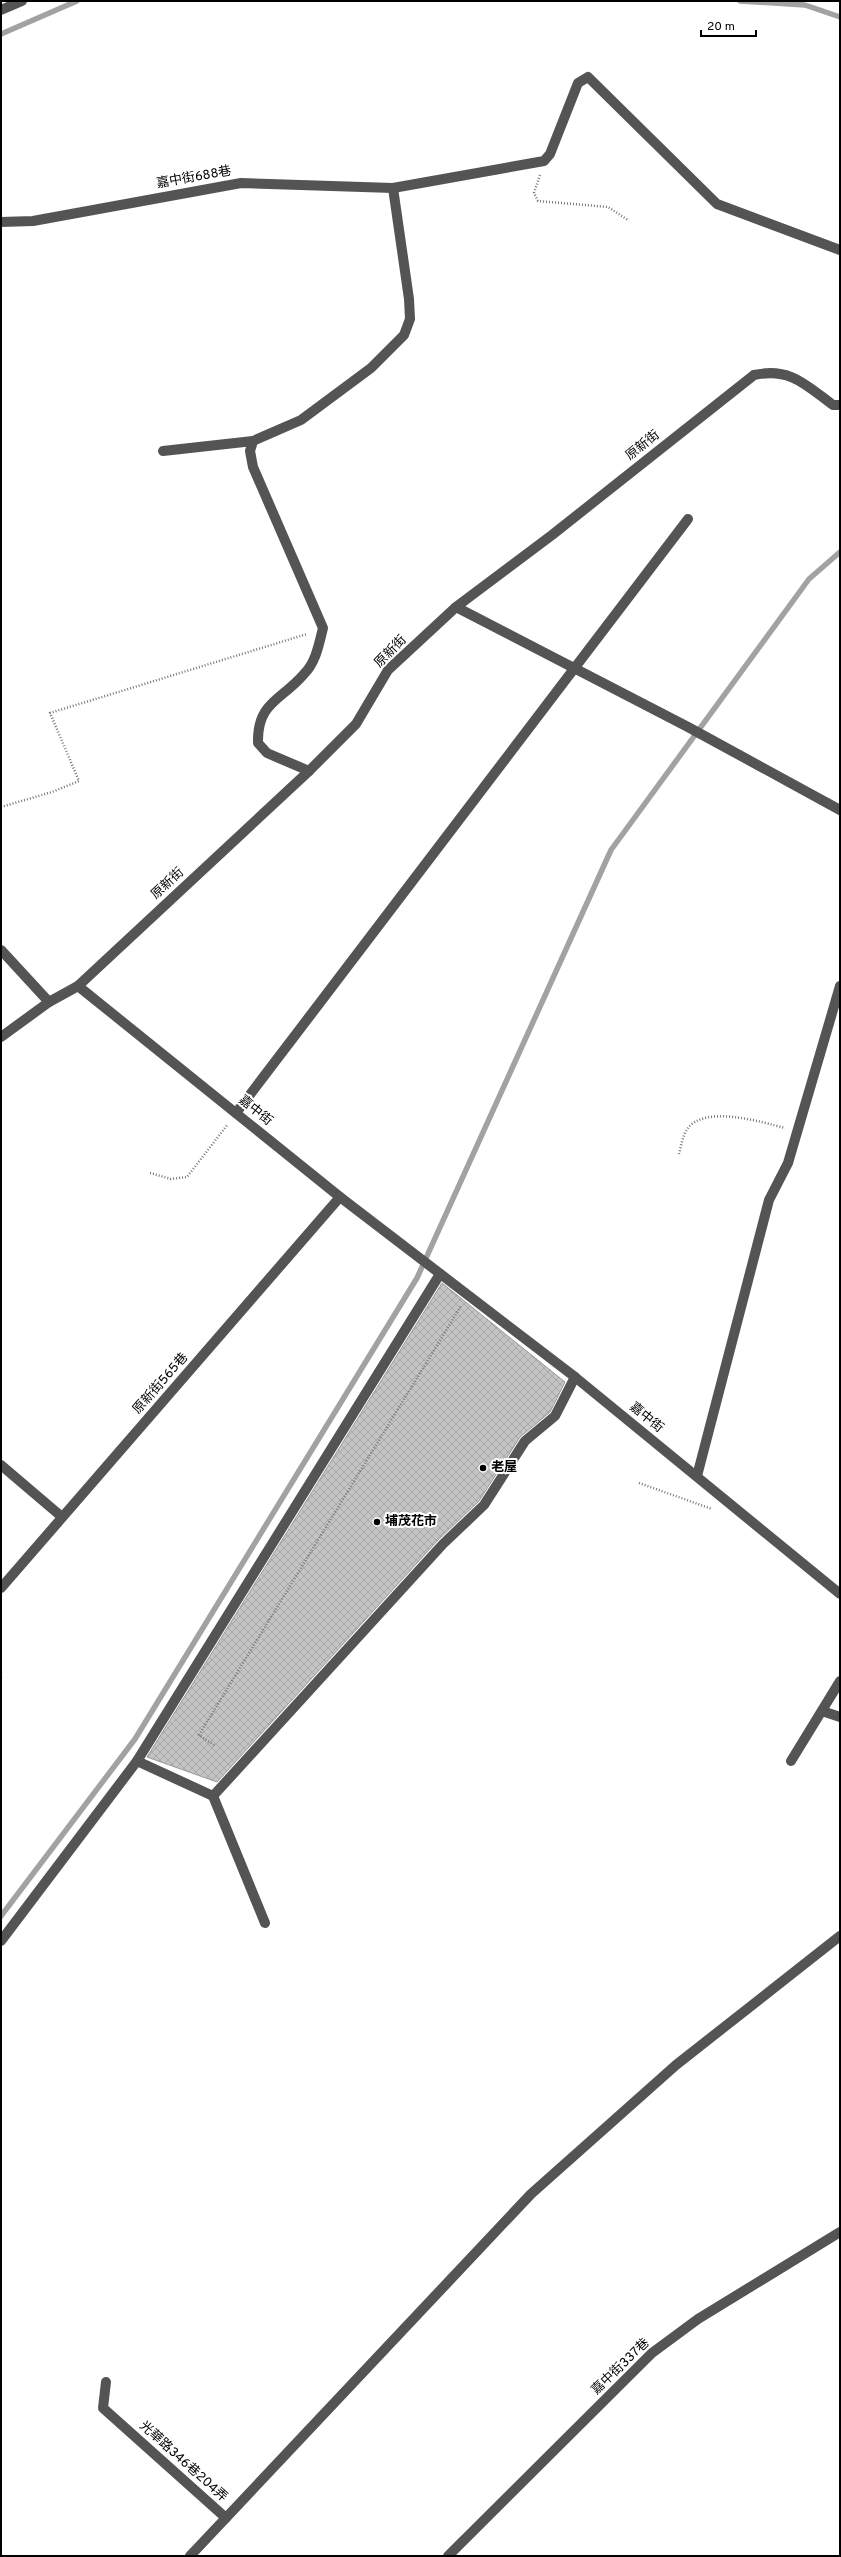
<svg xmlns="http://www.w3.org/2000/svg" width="841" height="2557" font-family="Overpass,'Noto Sans TC',sans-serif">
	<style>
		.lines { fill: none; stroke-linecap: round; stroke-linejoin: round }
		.stream { stroke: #a2a2a2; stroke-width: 5.5 }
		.building { fill: url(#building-cross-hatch); stroke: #989898 }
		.path { stroke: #767676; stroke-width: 2.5; stroke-dasharray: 1 2; stroke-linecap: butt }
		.minor { stroke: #545454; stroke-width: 10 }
		.poi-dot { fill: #000; stroke: #fff; stroke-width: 1.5 }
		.labels { text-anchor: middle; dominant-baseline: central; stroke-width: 4; stroke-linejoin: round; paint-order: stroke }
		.street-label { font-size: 13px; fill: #000; stroke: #fff }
		.poi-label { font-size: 13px; font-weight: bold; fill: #000; stroke: #fff; text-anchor: start }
	</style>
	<defs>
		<pattern id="building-cross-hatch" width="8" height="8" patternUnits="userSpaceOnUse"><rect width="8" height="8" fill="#c4c4c4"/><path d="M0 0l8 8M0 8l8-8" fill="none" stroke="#a7a7a7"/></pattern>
	</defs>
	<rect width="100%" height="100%" fill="#fff"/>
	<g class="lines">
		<g class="stream">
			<path d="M740,1L805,5L840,17"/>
			<path d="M1,34L77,1"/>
			<path d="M1,1916L135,1739L417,1278L611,850L809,579L840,552"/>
		</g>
	</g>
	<path class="building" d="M442,1283L565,1382L550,1412L520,1437L479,1501L438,1540L217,1782L147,1757Z"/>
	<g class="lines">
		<g class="path">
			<path d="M540,175L534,193L538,201L608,207L628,220"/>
			<path d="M1,807L52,792L79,781L50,713L307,634"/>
			<path d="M679,1154C681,1146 683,1134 688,1128C706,1105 762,1122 785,1128"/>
			<path d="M150,1173L171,1179L187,1177L228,1124"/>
			<path d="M639,1483L712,1509"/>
			<path d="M1,1678L3,1679"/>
			<path d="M214,1745L199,1735L461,1306"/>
		</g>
		<g class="minor">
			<path d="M1,10L22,1"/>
			<path d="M1,222L33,221L241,183L393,188L544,161L550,154L578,83L588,77L717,204L840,250"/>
			<path d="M163,451L253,441"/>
			<path d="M456,607L688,727L840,810"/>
			<path d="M309,771L267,753L258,743C257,702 281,701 304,674C316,662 319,644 323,628L253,467L250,451L253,441L301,420L371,368L404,335L410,319L409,299L393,188"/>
			<path d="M1,950L49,1002"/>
			<path d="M78,986L340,1197L575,1377L840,1594"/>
			<path d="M1,1037L49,1002L78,986L309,771L356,724L388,670L456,607L552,535L754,375C790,367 806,385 833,405H840"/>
			<path d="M236,1113L688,519"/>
			<path d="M1,1465L62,1517"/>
			<path d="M697,1476L769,1200L788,1163L840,986"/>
			<path d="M1,1588L340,1197"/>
			<path d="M822,1711L840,1717"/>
			<path d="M137,1761L213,1796L443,1544L484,1505L525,1441L555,1416L575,1377"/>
			<path d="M791,1761L840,1681"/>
			<path d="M213,1796L265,1923"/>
			<path d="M1,1941L137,1761L440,1274"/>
			<path d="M106,2382L103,2408L226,2518"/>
			<path d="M190,2556L531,2194L676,2065L840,1936"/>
			<path d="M448,2556L652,2353L698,2319L840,2232"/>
		</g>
	</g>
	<g class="poi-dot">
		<circle cx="483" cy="1468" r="4"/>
		<circle cx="377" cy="1522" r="4"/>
	</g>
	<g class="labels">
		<g class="street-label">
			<text transform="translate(194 178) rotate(-10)">嘉中街688巷</text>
			<text transform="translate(643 446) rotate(-39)">原新街</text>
			<text transform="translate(391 652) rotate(-46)">原新街</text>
			<text transform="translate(168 884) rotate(-43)">原新街</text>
			<text transform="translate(255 1111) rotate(39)">嘉中街</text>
			<text transform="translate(161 1384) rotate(-49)">原新街565巷</text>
			<text transform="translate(646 1418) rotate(39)">嘉中街</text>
			<text transform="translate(621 2367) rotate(-44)">嘉中街337巷</text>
			<text transform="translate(183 2462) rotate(42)">光華路346巷204弄</text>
		</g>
		<g class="poi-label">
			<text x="491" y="1468">老屋</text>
			<text x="385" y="1522">埔茂花市</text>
		</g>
	</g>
	<rect width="841" height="2557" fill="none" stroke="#000000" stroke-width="4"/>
	<path d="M701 30v6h55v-6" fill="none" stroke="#000000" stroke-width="2"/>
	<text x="707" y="30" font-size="12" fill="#000000" stroke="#ffffff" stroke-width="3" paint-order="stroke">20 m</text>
</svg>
